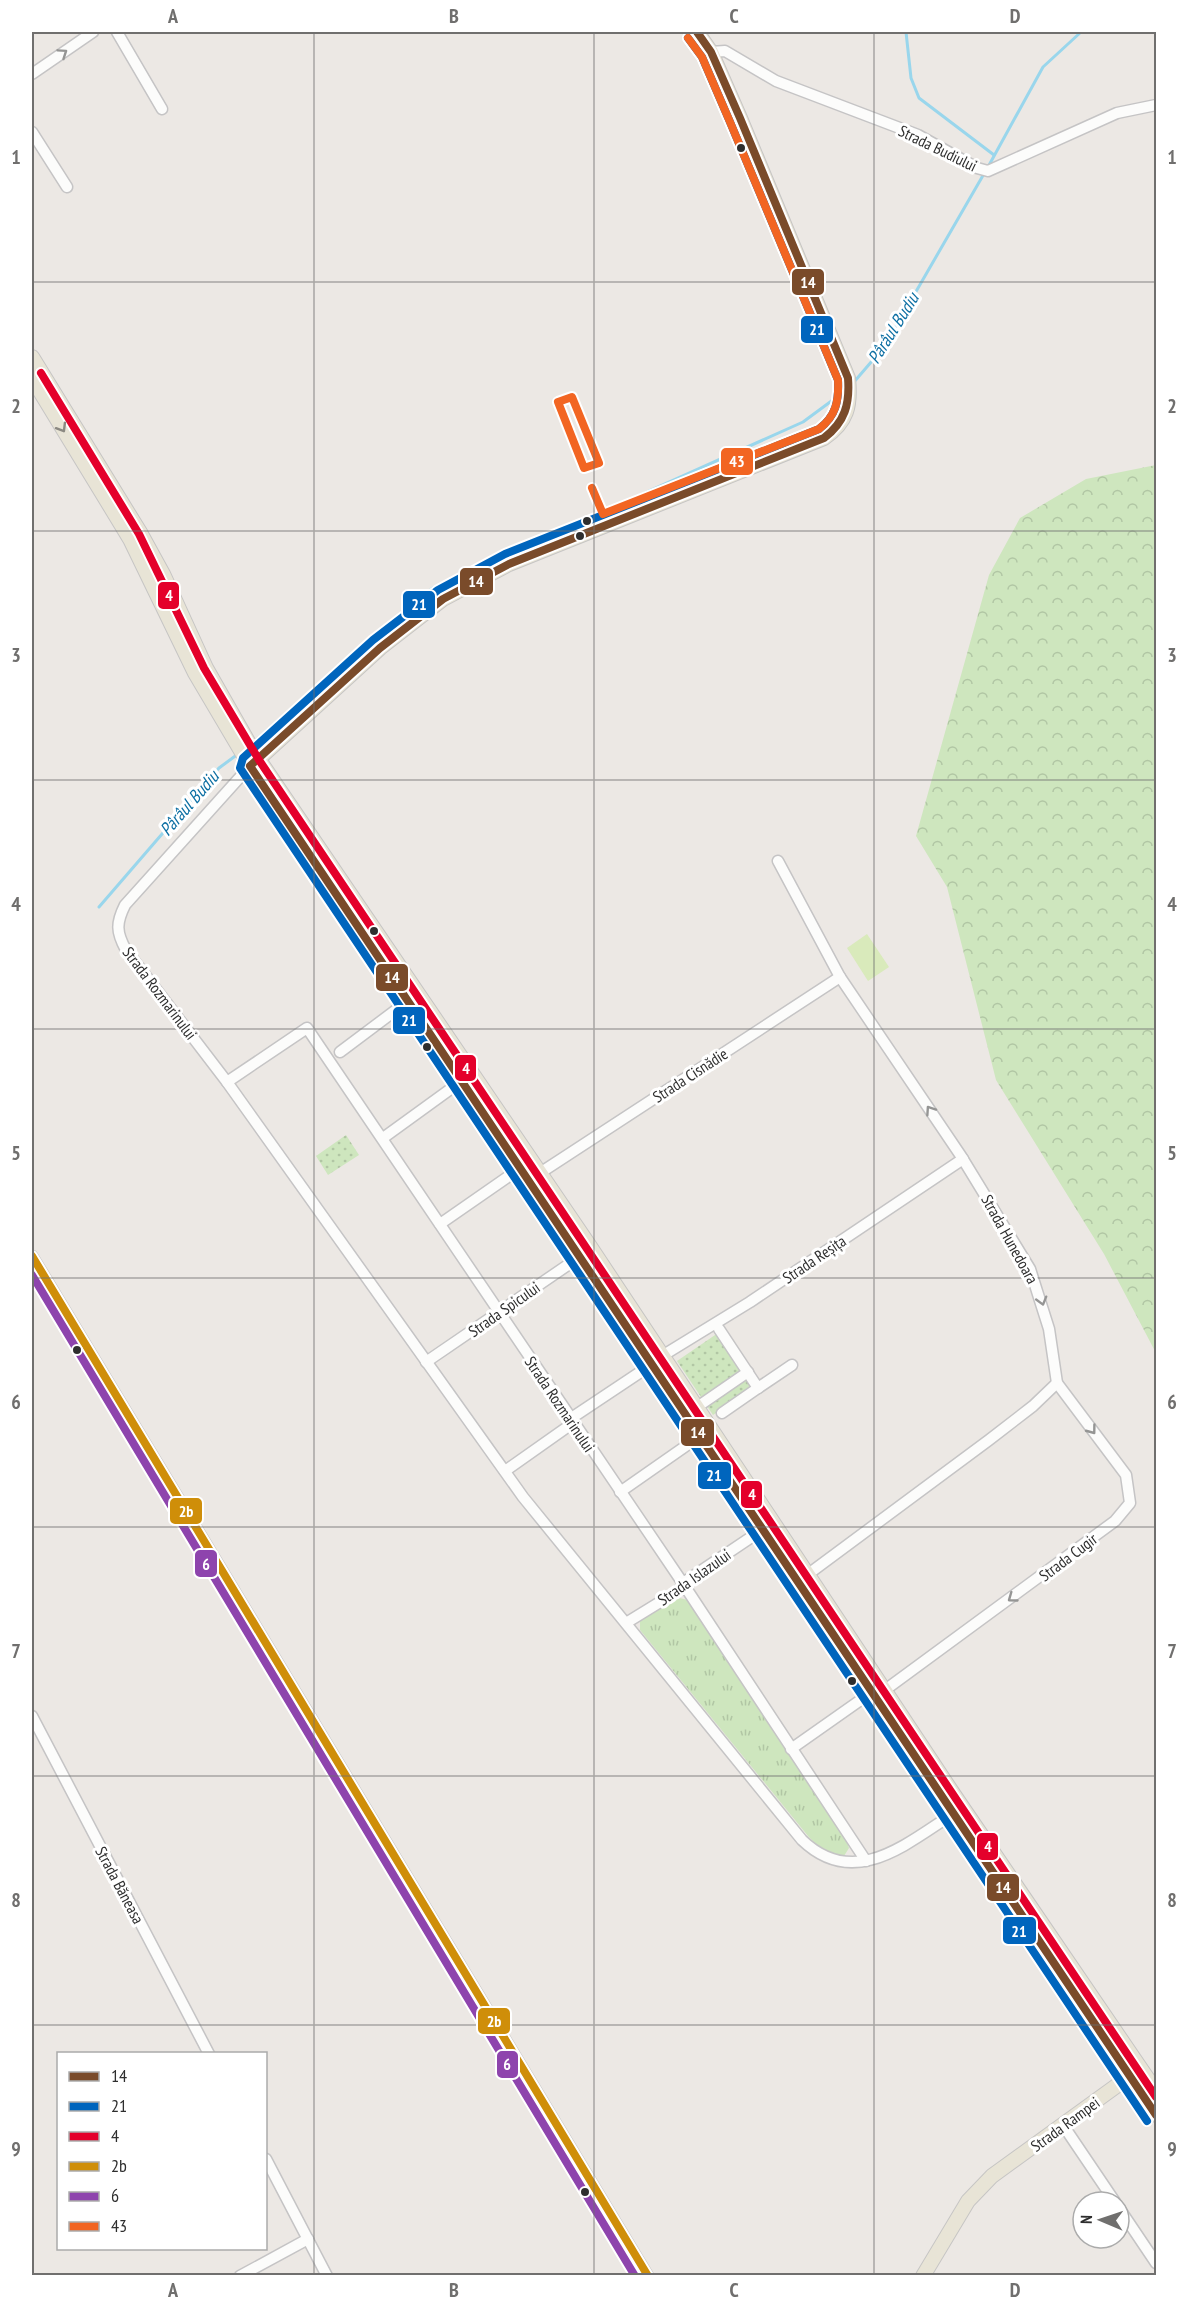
<svg xmlns="http://www.w3.org/2000/svg" width="1188" height="2307" font-family="'PT Sans Narrow',sans-serif">
	<style>
		.grass { fill: url(#grass-tufts) }
		.forest { fill: url(#forest-crowns) }
		.park { fill: url(#park-dots) }
		.pitch { fill: #d9eabb }
		.lines { fill: none; stroke-linecap: round; stroke-linejoin: round }
		.stream { stroke: #99d6ec; stroke-width: 3 }
		.minor-casing { stroke: #c5c4c5; stroke-width: 13 }
		.major-casing { stroke: #c6c5c4; stroke-width: 16 }
		.minor { stroke: #fcfcfb; stroke-width: 10 }
		.major { stroke: #e8e4d6; stroke-width: 14 }
		.bus-1-casing { stroke: #fff; stroke-width: 12 }
		.bus-2-casing { stroke: #fff; stroke-width: 12 }
		.bus-3-casing { stroke: #fff; stroke-width: 12 }
		.bus-4-casing { stroke: #fff; stroke-width: 12 }
		.bus-5-casing { stroke: #fff; stroke-width: 12 }
		.bus-6-casing { stroke: #fff; stroke-width: 12 }
		.bus-1 { stroke: #7a4b2a; stroke-width: 8 }
		.bus-2 { stroke: #0065bd; stroke-width: 8 }
		.bus-3 { stroke: #e4002b; stroke-width: 8 }
		.bus-4 { stroke: #cf8e09; stroke-width: 8 }
		.bus-5 { stroke: #8e44ad; stroke-width: 8 }
		.bus-6 { stroke: #f26522; stroke-width: 8 }
		.oneway { stroke: #959594 }
		.oneway2 { stroke: #8b8982 }
		.grid { fill: none; stroke: #706f6e; stroke-width: 1.5; stroke-opacity: 0.55 }
		.bus-dot { fill: #2e2e2e; stroke: #fff; stroke-width: 2 }
		.labels { text-anchor: middle; dominant-baseline: central; stroke-width: 6; stroke-linejoin: round; paint-order: stroke }
		.street-label { font-size: 16px; fill: #2e2e2e; stroke: #fff }
		.water-label { font-size: 18px; font-style: italic; fill: #0d6fa3; stroke: #fff }
		.line-badge { stroke: #fff; stroke-width: 2 }
		.badge-label { font-size: 16px; text-anchor: middle; font-weight: bold; fill: #fff }
		.neatline { fill: none; stroke: #706f6e; stroke-width: 2 }
		.grid-label { font-size: 20px; text-anchor: middle; font-weight: bold; fill: #706f6e }
	</style>
	<defs>
		<pattern id="grass-tufts" width="24" height="20" patternUnits="userSpaceOnUse" patternTransform="scale(1.5)"><rect width="24" height="20" fill="#cee6be"/><path d="M3 7l-1-3M5 7V3M7 7l1-3M15 17l-1-3M17 17v-4M19 17l1-3" fill="none" stroke="#b1c6a4"/></pattern>
		<pattern id="forest-crowns" width="20" height="18" patternUnits="userSpaceOnUse" patternTransform="scale(1.5)"><rect width="20" height="18" fill="#cee6be"/><path d="M2 6a3 3 0 1 1 6 0M12 15a3 3 0 1 1 6 0" fill="none" stroke="#b1c6a4"/></pattern>
		<pattern id="park-dots" width="8" height="8" patternUnits="userSpaceOnUse" patternTransform="scale(1.5)"><rect width="8" height="8" fill="#cee6be"/><path d="M2 2h.1M6 6h.1" fill="none" stroke="#b1c6a4" stroke-width="1.8" stroke-linecap="round"/></pattern>
	</defs>
	<rect width="100%" height="100%" fill="#ece8e4"/>
	<path class="grass" d="M675,1597L688,1600L845,1837L849,1848L844,1856C830,1858 817,1846 808,1836L640,1630V1620Z"/>
	<path class="forest" d="M1156,465V1353L1104,1254L996,1080L947,887L916,836L989,575L1020,518L1086,479Z"/>
	<g class="park">
		<path d="M346,1135L359,1155L328,1175L316,1156Z"/>
		<path d="M718,1333L755,1387L713,1415L677,1361Z"/>
	</g>
	<path class="pitch" d="M867,934L889,967L868,981L847,948Z"/>
	<g class="lines">
		<g class="stream">
			<path d="M906,32L911,78L919,98L994,155"/>
			<path d="M988,167L1043,67L1081,32"/>
			<path d="M854,382L884,347L985,172"/>
			<path d="M253,743L371,638L433,588L803,422L845,391"/>
			<path d="M99,907L219,768L238,754"/>
		</g>
		<g class="minor-casing">
			<g id="minor">
				<path d="M117,32L162,109"/>
				<path d="M711,52L725,51L776,81L918,135L977,168L988,171L1117,113L1156,105"/>
				<path d="M32,74L93,32"/>
				<path d="M32,132L67,187"/>
				<path d="M250,766L125,905C116,923 116,932 126,950L227,1082L523,1497L802,1840C854,1890 906,1844 953,1814"/>
				<path d="M778,861L840,977L961,1156L1030,1269L1049,1329L1057,1383L1126,1475L1130,1503L1115,1521L885,1690"/>
				<path d="M340,1052L412,998"/>
				<path d="M227,1082L307,1028L680,1579L866,1861"/>
				<path d="M383,1138L463,1080"/>
				<path d="M540,1173L840,977"/>
				<path d="M440,1224L522,1167"/>
				<path d="M32,1256L648,2276"/>
				<path d="M719,1329L758,1388L792,1365"/>
				<path d="M662,1356L750,1302L963,1159"/>
				<path d="M426,1362L581,1256"/>
				<path d="M703,1403L748,1372"/>
				<path d="M722,1413L758,1388"/>
				<path d="M570,1419L654,1363"/>
				<path d="M505,1471L573,1423"/>
				<path d="M620,1492L693,1441"/>
				<path d="M803,1578L989,1440L1033,1406L1057,1383"/>
				<path d="M626,1623L678,1591L686,1581L762,1530"/>
				<path d="M32,1716L209,2054"/>
				<path d="M791,1749L872,1692"/>
				<path d="M1063,2125L1115,2202"/>
				<path d="M266,2159L327,2276"/>
				<path d="M1119,2208L1156,2263"/>
				<path d="M240,2276L308,2239"/>
			</g>
		</g>
		<g class="major-casing">
			<g id="major">
				<path d="M32,357L141,534L163,574L206,668L255,754L589,1245L952,1792L1156,2091"/>
				<path d="M32,378L130,539L195,673L250,766L1156,2115"/>
				<path d="M254,763L380,648L443,599L509,564L824,438C847,422 851,406 848,378L740,118L711,52L697,32"/>
				<path d="M923,2276L968,2201L992,2176L1137,2071"/>
			</g>
		</g>
		<use href="#minor" class="minor"/>
		<use href="#major" class="major"/>
		<g class="bus-1-casing">
			<path id="bus-1" d="M697,32L711,52L740,118L848,378C850,404 845,422 824,438L509,564L443,599L380,648L250,766L1156,2115"/>
		</g>
		<g class="bus-2-casing">
			<path id="bus-2" d="M688,38L702,57L730,122L838,380C839,401 836,416 819,429L505,554L438,590L373,640L243,758L240,768L1147,2121"/>
		</g>
		<g class="bus-3-casing">
			<path id="bus-3" d="M41,373L139,534L204,668L259,760L1156,2097"/>
		</g>
		<g class="bus-4-casing">
			<path id="bus-4" d="M32,1256L648,2276"/>
		</g>
		<g class="bus-5-casing">
			<path id="bus-5" d="M32,1275L635,2276"/>
		</g>
		<g class="bus-6-casing">
			<g id="bus-6">
				<path d="M572,397L599,463L584,468L558,402Z"/>
				<path d="M592,488L603,514L819,429C836,416 839,401 838,380L730,122L702,57L688,38"/>
			</g>
		</g>
		<use href="#bus-1" class="bus-1"/>
		<use href="#bus-2" class="bus-2"/>
		<use href="#bus-3" class="bus-3"/>
		<use href="#bus-4" class="bus-4"/>
		<use href="#bus-5" class="bus-5"/>
		<use href="#bus-6" class="bus-6"/>
	</g>
	<defs><path id="oneway-chevron" d="M-2-3.5L2.5 0L-2 3.5" fill="none" stroke-width="1.6" stroke-linecap="round" stroke-linejoin="round" transform="scale(1.5)"/></defs>
	<g class="oneway">
		<use href="#oneway-chevron" transform="translate(63 53) rotate(-34)"/>
		<use href="#oneway-chevron" transform="translate(930 1110) rotate(-124)"/>
		<use href="#oneway-chevron" transform="translate(1042 1301) rotate(74)"/>
		<use href="#oneway-chevron" transform="translate(1092 1430) rotate(53)"/>
		<use href="#oneway-chevron" transform="translate(1012 1598) rotate(144)"/>
	</g>
	<use class="oneway2" href="#oneway-chevron" transform="translate(62 428) rotate(59)"/>
	<path class="grid" d="M314,32V2276M594,32V2276M874,32V2276M32,282H1156M32,531H1156M32,780H1156M32,1029H1156M32,1278H1156M32,1527H1156M32,1776H1156M32,2025H1156"/>
	<g class="bus-dot">
		<circle cx="741" cy="148" r="5"/>
		<circle cx="587" cy="521" r="5"/>
		<circle cx="580" cy="536" r="5"/>
		<circle cx="374" cy="931" r="5"/>
		<circle cx="427" cy="1047" r="5"/>
		<circle cx="77" cy="1350" r="5"/>
		<circle cx="852" cy="1681" r="5"/>
		<circle cx="585" cy="2192" r="5"/>
	</g>
	<g class="labels">
		<g class="street-label">
			<text transform="translate(938 148) rotate(26)">Strada Budiului</text>
			<text transform="translate(160 993) rotate(53)">Strada Rozmarinului</text>
			<text transform="translate(690 1075) rotate(-33)">Strada Cisnădie</text>
			<text transform="translate(1010 1239) rotate(61)">Strada Hunedoara</text>
			<text transform="translate(814 1259) rotate(-34)">Strada Reșița</text>
			<text transform="translate(504 1309) rotate(-35)">Strada Spicului</text>
			<text transform="translate(560 1404) rotate(56)">Strada Rozmarinului</text>
			<text transform="translate(1068 1557) rotate(-37)">Strada Cugir</text>
			<text transform="translate(694 1577) rotate(-35)">Strada Islazului</text>
			<text transform="translate(120 1885) rotate(62)">Strada Băneasa</text>
			<text transform="translate(1065 2124) rotate(-36)">Strada Rampei</text>
		</g>
		<g class="water-label">
			<text transform="translate(893 328) rotate(-58)">Pârâul Budiu</text>
			<text transform="translate(189 803) rotate(-49)">Pârâul Budiu</text>
		</g>
	</g>
	<g class="line-badge">
		<rect x="791" y="268" width="34" height="28" rx="6" fill="#7a4b2a"/>
		<rect x="800" y="315" width="34" height="29" rx="6" fill="#0065bd"/>
		<rect x="720" y="447" width="34" height="29" rx="6" fill="#f26522"/>
		<rect x="459" y="567" width="35" height="29" rx="6" fill="#7a4b2a"/>
		<rect x="157" y="581" width="23" height="29" rx="6" fill="#e4002b"/>
		<rect x="402" y="590" width="34" height="29" rx="6" fill="#0065bd"/>
		<rect x="375" y="963" width="34" height="29" rx="6" fill="#7a4b2a"/>
		<rect x="392" y="1006" width="34" height="29" rx="6" fill="#0065bd"/>
		<rect x="454" y="1054" width="23" height="28" rx="6" fill="#e4002b"/>
		<rect x="680" y="1418" width="35" height="29" rx="6" fill="#7a4b2a"/>
		<rect x="697" y="1461" width="35" height="29" rx="6" fill="#0065bd"/>
		<rect x="740" y="1480" width="23" height="29" rx="6" fill="#e4002b"/>
		<rect x="169" y="1497" width="34" height="28" rx="6" fill="#cf8e09"/>
		<rect x="194" y="1549" width="24" height="29" rx="6" fill="#8e44ad"/>
		<rect x="976" y="1832" width="23" height="29" rx="6" fill="#e4002b"/>
		<rect x="986" y="1873" width="34" height="29" rx="6" fill="#7a4b2a"/>
		<rect x="1002" y="1916" width="35" height="29" rx="6" fill="#0065bd"/>
		<rect x="477" y="2007" width="34" height="28" rx="6" fill="#cf8e09"/>
		<rect x="496" y="2050" width="23" height="29" rx="6" fill="#8e44ad"/>
	</g>
	<g class="badge-label">
		<text x="808" y="288">14</text>
		<text x="817" y="335">21</text>
		<text x="737" y="467">43</text>
		<text x="476" y="587">14</text>
		<text x="169" y="601">4</text>
		<text x="419" y="610">21</text>
		<text x="392" y="983">14</text>
		<text x="409" y="1026">21</text>
		<text x="466" y="1074">4</text>
		<text x="698" y="1438">14</text>
		<text x="714" y="1481">21</text>
		<text x="752" y="1500">4</text>
		<text x="186" y="1517">2b</text>
		<text x="206" y="1570">6</text>
		<text x="988" y="1852">4</text>
		<text x="1003" y="1893">14</text>
		<text x="1019" y="1937">21</text>
		<text x="494" y="2027">2b</text>
		<text x="507" y="2070">6</text>
	</g>
	<rect width="1188" height="2307" fill="none" stroke="#ffffff" stroke-width="66"/>
	<rect x="57" y="2052" width="210" height="198" fill="#ffffff" stroke="#ababab" stroke-width="1.5"/>
	<rect x="69" y="2072" width="30" height="9" fill="#7a4b2a" stroke="#ababab" stroke-width="1.5"/>
	<text x="111" y="2082" font-size="18" fill="#2e2e2e">14</text>
	<rect x="69" y="2102" width="30" height="9" fill="#0065bd" stroke="#ababab" stroke-width="1.5"/>
	<text x="111" y="2112" font-size="18" fill="#2e2e2e">21</text>
	<rect x="69" y="2132" width="30" height="9" fill="#e4002b" stroke="#ababab" stroke-width="1.5"/>
	<text x="111" y="2142" font-size="18" fill="#2e2e2e">4</text>
	<rect x="69" y="2162" width="30" height="9" fill="#cf8e09" stroke="#ababab" stroke-width="1.5"/>
	<text x="111" y="2172" font-size="18" fill="#2e2e2e">2b</text>
	<rect x="69" y="2192" width="30" height="9" fill="#8e44ad" stroke="#ababab" stroke-width="1.5"/>
	<text x="111" y="2202" font-size="18" fill="#2e2e2e">6</text>
	<rect x="69" y="2222" width="30" height="9" fill="#f26522" stroke="#ababab" stroke-width="1.5"/>
	<text x="111" y="2232" font-size="18" fill="#2e2e2e">43</text>
	<g transform="translate(1101 2220) rotate(272)"><circle r="28" fill="#ffffff" stroke="#ababab" stroke-width="1.5"/>
	<path d="M0-4.5L10 22L0 15L-10 22Z" fill="#706f6e"/>
	<text y="-9" font-size="16" font-weight="bold" text-anchor="middle" fill="#2e2e2e">N</text>
	</g>
	<rect x="33" y="33" width="1122" height="2241" class="neatline"/>
	<g class="grid-label">
		<text x="173" y="23">A</text>
		<text x="454" y="23">B</text>
		<text x="734" y="23">C</text>
		<text x="1015" y="23">D</text>
		<text x="16" y="164">1</text>
		<text x="1172" y="164">1</text>
		<text x="16" y="413">2</text>
		<text x="1172" y="413">2</text>
		<text x="16" y="662">3</text>
		<text x="1172" y="662">3</text>
		<text x="16" y="911">4</text>
		<text x="1172" y="911">4</text>
		<text x="16" y="1160">5</text>
		<text x="1172" y="1160">5</text>
		<text x="16" y="1409">6</text>
		<text x="1172" y="1409">6</text>
		<text x="16" y="1658">7</text>
		<text x="1172" y="1658">7</text>
		<text x="16" y="1907">8</text>
		<text x="1172" y="1907">8</text>
		<text x="16" y="2156">9</text>
		<text x="1172" y="2156">9</text>
		<text x="173" y="2297">A</text>
		<text x="454" y="2297">B</text>
		<text x="734" y="2297">C</text>
		<text x="1015" y="2297">D</text>
	</g>
</svg>
